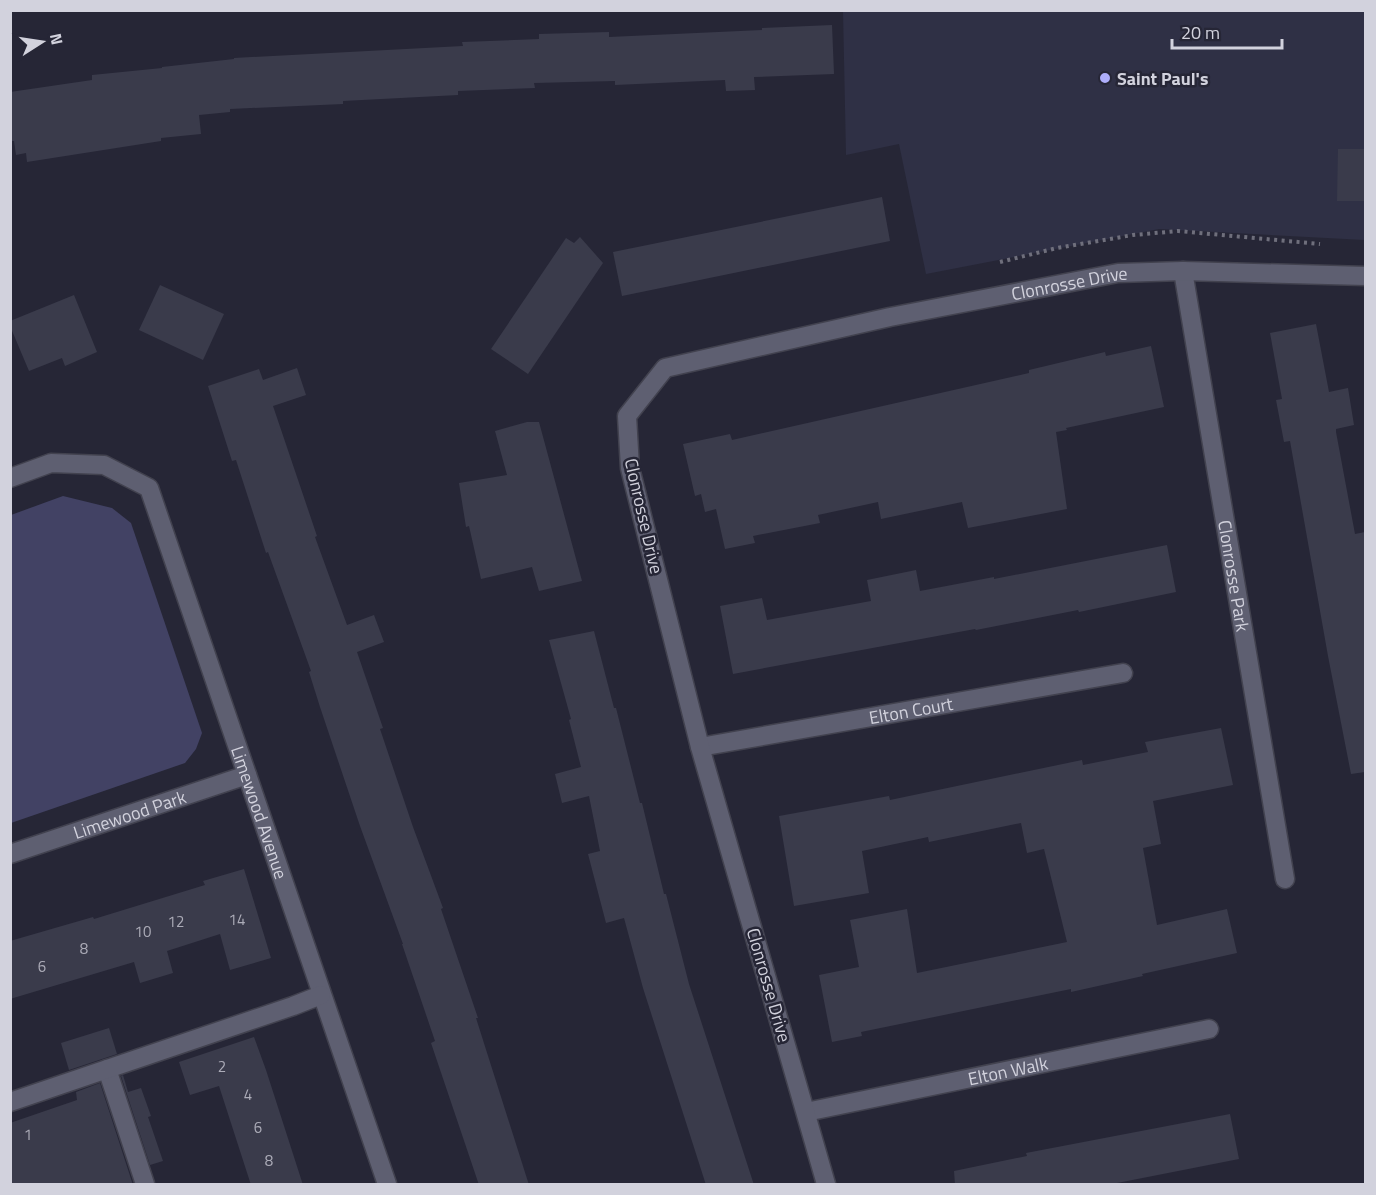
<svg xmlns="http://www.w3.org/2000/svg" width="1376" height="1195" font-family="'Titillium Web',sans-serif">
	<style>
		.built { fill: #2f3045 }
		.green { fill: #424264 }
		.building { fill: #3a3b4b }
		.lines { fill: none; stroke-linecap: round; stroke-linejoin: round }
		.minor-casing { stroke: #42424f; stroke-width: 21 }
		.path { stroke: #6f6f7c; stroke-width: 4; stroke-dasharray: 3 4.5; stroke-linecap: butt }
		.minor { stroke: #5e5f71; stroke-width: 18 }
		.poi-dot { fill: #aeaefb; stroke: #262636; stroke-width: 2 }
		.labels { text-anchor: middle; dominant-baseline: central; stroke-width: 5; stroke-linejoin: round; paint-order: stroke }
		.number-label { font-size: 15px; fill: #acacb8 }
		.poi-label { font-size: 18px; font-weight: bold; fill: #d2d2dd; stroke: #262636; text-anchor: start }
		.street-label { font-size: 18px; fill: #d2d2dd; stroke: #262636 }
	</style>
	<rect width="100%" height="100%" fill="#262636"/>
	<path class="built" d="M843,11H1365V240L1159,229L926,274L899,144L846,155Z"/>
	<path class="green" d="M63,496L112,508L131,523L202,733L196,749L185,763L11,823V515Z"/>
	<g class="building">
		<path d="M832,25L834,74L754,77L755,90L726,91L725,80L615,85V81L534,83L535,88L458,91V95L343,101V104L230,109V112L199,115L201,134L161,138V141L27,162L26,153L16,155L14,141H10V92L92,80V75L162,68V67L234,59V58L463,46L462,42L539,39V34L609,32V37L762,30V28Z"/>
		<path d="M1338,149H1365V201H1337Z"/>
		<path d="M882,197L890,241L622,296L613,252Z"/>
		<path d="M580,237L603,263L528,374L491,349L566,238L574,243Z"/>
		<path d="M160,285L224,314L203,360L139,330Z"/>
		<path d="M74,295L97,352L65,366L62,358L29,371L10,326V321Z"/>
		<path d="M1316,324L1329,392L1348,388L1354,425L1336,429V432L1355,534L1365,532V772L1351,774L1328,656L1290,441L1284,442L1276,400L1282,399L1270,333Z"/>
		<path d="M1151,346L1164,407L1066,428L1067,430L1056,432L1067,509L968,528L962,502L881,519L878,502L818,515L820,523L753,536L755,543L725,549L716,509L705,512L701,494L695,496L683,444L730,434L732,440L1029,373V370L1071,360L1105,352L1106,356Z"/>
		<path d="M297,368L306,395L273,406L317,536L315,537L347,625L374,615L384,642L357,652L383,728L380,729L413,827L443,908L441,909L478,1018H476L529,1185H479L431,1043L435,1041L402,944H403L360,826L320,707L309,672L311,671L268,552L266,553L236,460L232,461L208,386L259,369L263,380Z"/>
		<path d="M527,422H539L582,581L539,591L532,567L481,579L469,526L466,527L459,483L507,475L495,431Z"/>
		<path d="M1167,545L1176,592L1079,612L1078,610L976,630L975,629L733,674L720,606L762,598L767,620L871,601L867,580L916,570L920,591L994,577V579Z"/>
		<path d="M594,631L614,708H616L640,803H642L664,894H666L689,984L754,1185H706L643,988L624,918L606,923L588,854L600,851L589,796L562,803L555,774L581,767L569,720L571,719L549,640Z"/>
		<path d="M1221,728L1233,785L1153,801L1161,844L1143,848L1157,925L1227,909L1237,953L1142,974L1143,976L1071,992V989L861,1032L862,1036L832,1042L819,975L859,967L850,920L907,909L917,973L1067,942L1044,849L1027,853L1021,823L929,842L928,837L862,851L869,893L794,906L779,816L889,796L890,800L1082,760L1083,765L1148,752L1145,742Z"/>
		<path d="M244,869L271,958L230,970L220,934L167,951L173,973L140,983L134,962L10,999V941L93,917L94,919L205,885L203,881Z"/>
		<path d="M109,1028L117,1054L69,1070L61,1043Z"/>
		<path d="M254,1037L266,1070L303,1185H251L219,1086L190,1095L179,1062Z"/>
		<path d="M123,1075L128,1092L141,1088L151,1116L148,1117L163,1161L150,1165L121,1076Z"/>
		<path d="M100,1083L133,1185H10V1123L77,1100L76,1092Z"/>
		<path d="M1230,1114L1239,1159L1107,1185H955L954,1171L1027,1156L1026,1153Z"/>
	</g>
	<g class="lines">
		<g class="minor-casing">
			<g id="minor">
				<path id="s1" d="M1183,271L1285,879"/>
				<path id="s2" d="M10,478L51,463L104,465L149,488L387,1184"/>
				<path id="s3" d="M700,747L1123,673"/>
				<path id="s4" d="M10,854L247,775"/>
				<path d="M107,1069L145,1184"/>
				<path d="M10,1102L293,1006L321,995"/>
				<path id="s5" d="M806,1112L1209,1029"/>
				<path id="s6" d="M826,1184L700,747L630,468L627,416L665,368L890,317L1118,273L1183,271L1366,276"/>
			</g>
		</g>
		<path class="path" d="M1000,262L1057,248L1133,235L1178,231L1320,244"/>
		<use href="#minor" class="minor"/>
	</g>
	<circle class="poi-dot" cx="1105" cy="78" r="6"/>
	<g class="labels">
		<g class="number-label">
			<text x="237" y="919">14</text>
			<text x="176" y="921">12</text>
			<text x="143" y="931">10</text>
			<text x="84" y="948">8</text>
			<text x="42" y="966">6</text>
			<text x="222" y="1066">2</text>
			<text x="248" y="1094">4</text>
			<text x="258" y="1127">6</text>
			<text x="28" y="1134">1</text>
			<text x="269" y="1160">8</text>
		</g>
		<g class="poi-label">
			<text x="1117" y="78">Saint Paul's</text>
		</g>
		<g class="street-label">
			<text stroke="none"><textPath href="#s6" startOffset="1269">Clonrosse Drive</textPath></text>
			<text transform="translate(644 516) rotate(77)">Clonrosse Drive</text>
			<text stroke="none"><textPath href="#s1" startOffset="309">Clonrosse Park</textPath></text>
			<text stroke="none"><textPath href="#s3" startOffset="214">Elton Court</textPath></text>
			<text stroke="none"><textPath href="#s2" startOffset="490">Limewood Avenue</textPath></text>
			<text stroke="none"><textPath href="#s4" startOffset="126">Limewood Park</textPath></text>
			<text transform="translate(769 985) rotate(74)">Clonrosse Drive</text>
			<text stroke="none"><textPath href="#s5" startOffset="206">Elton Walk</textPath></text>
		</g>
	</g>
	<rect width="1376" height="1195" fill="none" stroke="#d2d2dd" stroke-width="24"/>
	<g transform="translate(42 42) rotate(78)" stroke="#262636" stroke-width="4.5" paint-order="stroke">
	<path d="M0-4.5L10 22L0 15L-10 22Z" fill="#d2d2dd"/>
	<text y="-9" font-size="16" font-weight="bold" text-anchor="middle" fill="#d2d2dd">N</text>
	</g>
	<path d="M1172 39v9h110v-9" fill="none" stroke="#d2d2dd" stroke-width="3"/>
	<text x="1181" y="39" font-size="18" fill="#d2d2dd" stroke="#262636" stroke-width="4.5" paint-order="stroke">20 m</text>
</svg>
